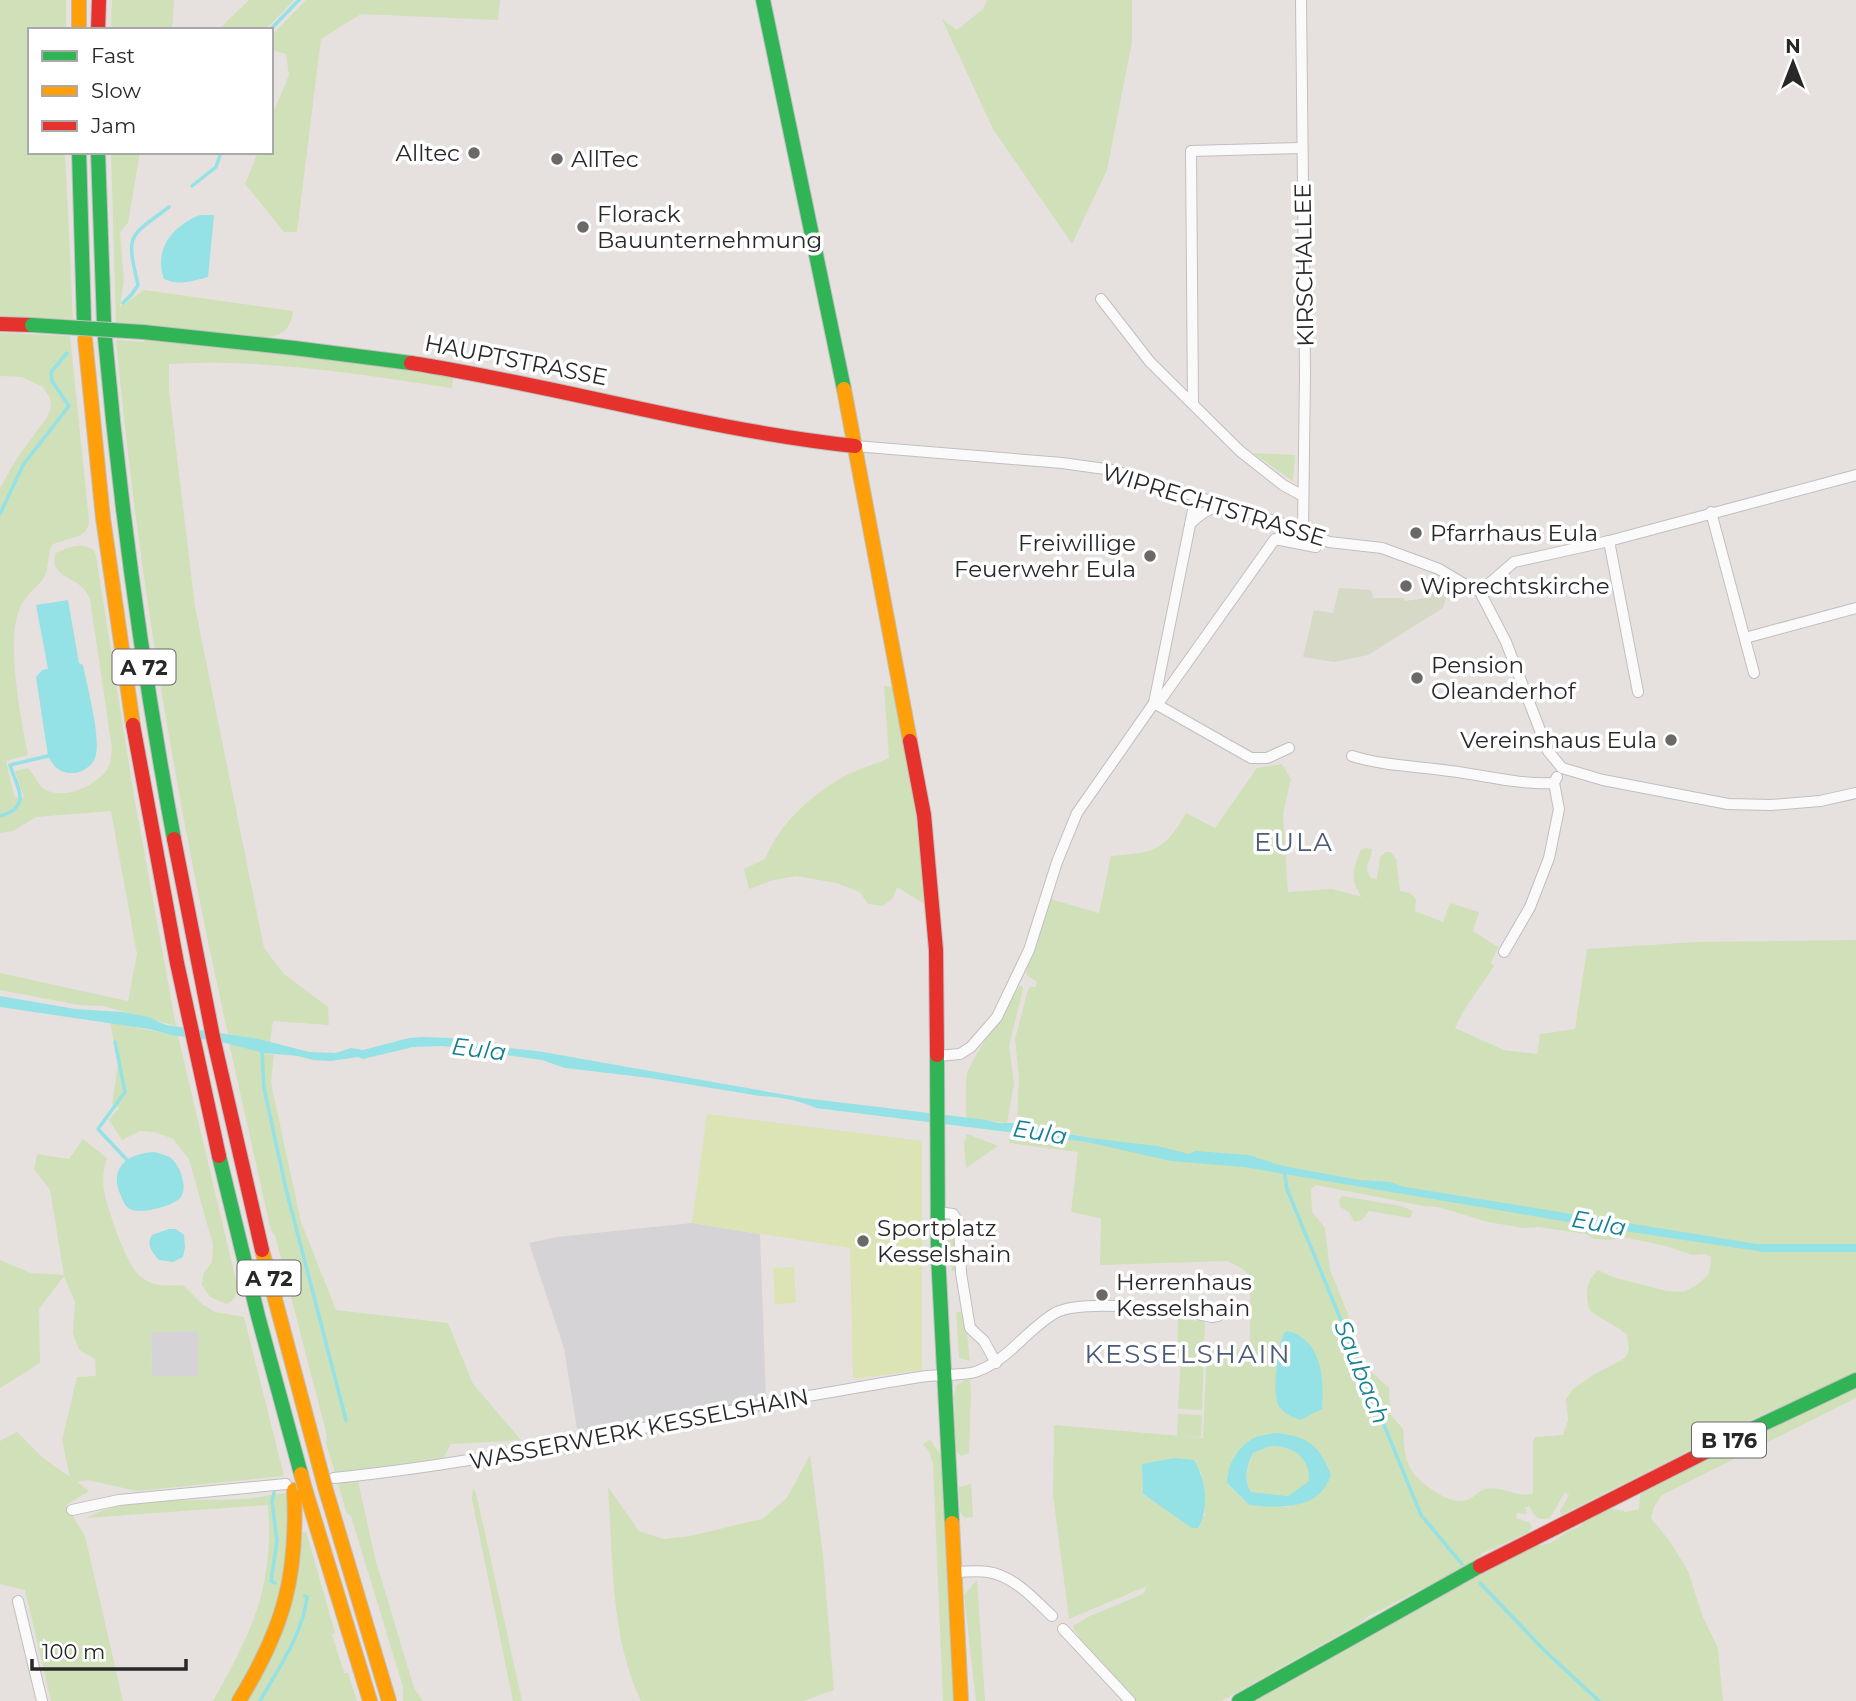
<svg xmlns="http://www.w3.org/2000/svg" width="1856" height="1701" font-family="Montserrat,sans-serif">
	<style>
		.industrial { fill: #d5d3d6 }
		.green { fill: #d0e0b8; fill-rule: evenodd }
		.cemetery { fill: #d6d9c6 }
		.pitch { fill: #dce4b6 }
		.water { fill: #94e1e6; fill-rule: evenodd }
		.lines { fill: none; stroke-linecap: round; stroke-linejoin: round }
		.stream { stroke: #94e1e6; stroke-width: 3.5 }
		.street-casing { stroke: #c0bfbf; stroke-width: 12 }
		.fast-casing { stroke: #c0bfbf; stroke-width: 16 }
		.slow-casing { stroke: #c0bfbf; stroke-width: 16 }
		.jam-casing { stroke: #c0bfbf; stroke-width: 16 }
		.street { stroke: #fbfafa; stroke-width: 10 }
		.fast { stroke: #30b455; stroke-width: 14 }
		.slow { stroke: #ff9f0a; stroke-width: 14 }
		.jam { stroke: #e5322d; stroke-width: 14 }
		.fast-bridge-casing { stroke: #c0bfbf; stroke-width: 16; stroke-linecap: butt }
		.slow-bridge-casing { stroke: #c0bfbf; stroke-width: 16; stroke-linecap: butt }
		.fast-bridge { stroke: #30b455; stroke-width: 14 }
		.slow-bridge { stroke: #ff9f0a; stroke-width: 14 }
		.poi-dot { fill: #6a6968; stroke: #fff; stroke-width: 2.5 }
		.labels { text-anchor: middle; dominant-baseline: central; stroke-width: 7; stroke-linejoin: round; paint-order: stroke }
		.shield { fill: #fff; stroke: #686868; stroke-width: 2 }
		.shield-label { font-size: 21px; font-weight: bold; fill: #282828 }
		.poi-label { font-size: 23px; fill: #282828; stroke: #fff; text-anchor: start }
		.street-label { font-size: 23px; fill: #282828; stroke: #fff }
		.water-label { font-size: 24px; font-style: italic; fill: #127f92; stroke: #fff }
		.quarter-label { font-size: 26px; letter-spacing: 2px; fill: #4b5b77; stroke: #fff }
	</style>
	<rect width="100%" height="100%" fill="#e6e1de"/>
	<g class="industrial">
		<path d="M692,1223L760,1234L766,1400L579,1441L564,1348L529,1243L557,1237Z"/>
		<path d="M198,1331V1377H152L151,1332Z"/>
	</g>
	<g class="green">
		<path d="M0,0H66V30H30V152H65L73,319L0,318Z"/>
		<path d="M112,0H174L172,30H111Z"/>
		<path d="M249,0H294L265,30H218Z"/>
		<path d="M306,0H500L498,20L361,14L321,39L297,232H284L245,184L258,152H271V118L289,75L286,54L271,50V36Z"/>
		<path d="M987,0H1132V42L1107,170L1072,244L993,129L942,19L957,30L983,9Z"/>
		<path d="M111,152H140L128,223L120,232L124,280L120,307L144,290L293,311C291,329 283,336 265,337L116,322Z"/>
		<path d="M0,333L70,336L89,520C89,540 66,537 52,545C47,556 49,568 45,576C37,589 25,594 19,610C6,645 21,718 28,755L6,761L14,795L19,799L24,797L15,771L28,768C35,775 37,785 46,790C66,800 99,785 109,766C111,761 111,754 112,749L90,599C88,595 86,591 83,588C72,576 48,575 56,553C70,547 80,542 94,550L96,556L134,796L176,1026L103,1006L79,1005L0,990V973L128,1001L137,954L111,811L36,817L13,831L0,833V488L17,458L48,416L51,406L50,398L43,387L22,377L0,376Z"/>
		<path d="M146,339L294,353L450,376L453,378L452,388C359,374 263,358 169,364V390L195,607L264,948L284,974L328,1007L329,1025L273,1021L270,1042L228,1034C177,806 138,574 116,340L144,342Z"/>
		<path d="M1253,453L1295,455L1293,481Z"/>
		<path d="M884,686L894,687C908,759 920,831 924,904L897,887L893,898L883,906L868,904L860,892L836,883L797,876L773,880L749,889L744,869L765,859C780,823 810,796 843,777C857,769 874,765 889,758Z"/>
		<path d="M1282,764L1291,779L1283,814L1288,892L1332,889L1362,897C1350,881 1352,869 1361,850L1366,848L1372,849C1372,861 1362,866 1371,878L1377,879L1380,857L1386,852H1391L1396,859L1400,891L1410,893L1416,899L1415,911L1443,922L1450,903L1479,912L1473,931L1498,947L1491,963L1494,966L1464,1010L1455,1028L1504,1050L1537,1054L1540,1034L1575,1029L1587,949L1696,942L1856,940V1372L1740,1425L1561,1515L1560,1511L1569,1495L1565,1492L1550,1518C1538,1521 1534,1517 1530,1507H1525L1527,1514L1517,1513L1516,1518L1530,1523L1532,1527L1527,1533L1483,1553L1462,1568L1369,1616L1357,1625L1221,1701H1136C1122,1686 1078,1642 1073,1626L1090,1616L1143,1594L1147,1586L1069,1619L1053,1495L1054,1425L1203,1438L1207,1348L1250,1350V1277L1243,1269L1227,1261L1100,1265L1101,1218L1071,1212L1078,1152L1009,1143L1011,1131L1087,1142L1083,1136L1017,1123L1019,1079L1015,1039L1028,990L1030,987H1036L1037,982L1027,975L1026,968L1050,899L1099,913L1111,856C1154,852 1163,853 1186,813L1215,828L1257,768ZM1316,1185L1424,1206L1438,1207L1488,1222L1523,1228L1538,1227L1586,1234L1594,1239L1611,1240L1623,1237L1666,1246L1692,1255L1705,1254L1711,1257L1709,1274L1697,1285L1683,1292L1666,1291L1613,1277L1598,1270C1585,1283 1585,1294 1590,1311C1603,1320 1616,1325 1627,1335L1629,1350L1625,1358L1593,1375L1573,1389L1566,1399L1568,1420L1563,1435L1535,1437L1533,1442V1493C1517,1499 1501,1485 1485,1489C1476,1492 1472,1501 1462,1501C1446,1503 1415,1480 1409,1466C1404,1454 1404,1442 1403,1429L1390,1414L1389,1388L1365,1366L1348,1314L1330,1270L1325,1228L1312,1212L1311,1189ZM1275,1433L1331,1476L1289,1507L1249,1505L1227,1484V1474ZM1174,1458L1201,1472L1204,1488L1205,1516L1173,1514L1143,1495L1142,1464Z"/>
		<path d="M1021,985L1023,989L1009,1046L1014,1083L1007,1123L966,1118C966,1103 965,1088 967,1074C968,1066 1016,989 1021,985Z"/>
		<path d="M110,1022L178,1036L238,1289L234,1299L227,1304L210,1297L202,1285L203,1274L212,1262L213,1245L189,1159L173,1139L155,1132L140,1131L122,1140L109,1120L119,1108L112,1104L118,1064Z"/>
		<path d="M229,1043L274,1055L271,1083L301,1222L336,1310L448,1323L473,1384L521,1440L451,1444L443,1458L335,1473L326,1443L327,1436L275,1235L271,1231Z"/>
		<path d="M966,1134L970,1135L998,1146L966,1168L964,1141L966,1140Z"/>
		<path d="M83,1139L107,1158C105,1165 103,1173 103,1180C103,1199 126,1266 141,1277C154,1287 167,1286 183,1285L202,1304L215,1312L244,1317L284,1476L137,1491L88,1480L77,1482L89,1491L66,1505L85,1536L123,1701H51L25,1590L0,1584V1441L17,1432L43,1458L70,1477L62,1440L77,1377L96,1376L95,1359L79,1350L73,1333L75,1302L64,1276L39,1309L40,1363L0,1388V1260L31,1273L64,1275L50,1190L34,1169L37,1154L69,1159ZM198,1331V1376H152L151,1332Z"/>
		<path d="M1342,1196L1401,1206L1413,1211L1410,1218L1369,1211L1362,1220L1354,1222L1349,1212L1340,1207L1339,1201Z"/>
		<path d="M946,1221H951L954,1228L956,1271H952L946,1241Z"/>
		<path d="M956,1312H962L967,1333L970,1361L959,1358Z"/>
		<path d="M1178,1318L1205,1322L1202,1410L1178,1409L1181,1357H1177Z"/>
		<path d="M965,1380H970L971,1394L969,1453L961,1456L956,1451L954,1397L956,1386Z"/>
		<path d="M1856,1388V1398L1662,1495L1654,1507L1651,1518L1671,1543L1688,1571L1703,1617L1718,1648L1723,1701H1255L1531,1547L1550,1543L1569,1531L1579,1527L1588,1517L1604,1509H1614L1626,1512L1639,1509L1640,1495L1652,1485Z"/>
		<path d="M1178,1414L1202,1415L1201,1437L1177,1436Z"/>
		<path d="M930,1440L941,1455L955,1701H943L933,1464L929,1451L923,1444Z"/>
		<path d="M1270,1446C1293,1446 1310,1457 1309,1481L1289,1496L1251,1492C1243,1479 1248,1466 1253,1453Z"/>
		<path d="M810,1455L823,1555L834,1690L803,1701H641C610,1636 613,1557 608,1487L639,1531L664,1539L690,1536L762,1519L787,1498Z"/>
		<path d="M358,1481L375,1558L414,1688L423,1701H403V1687L351,1516L346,1512L338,1483Z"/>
		<path d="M971,1484L973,1517L965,1518L960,1512L959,1487Z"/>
		<path d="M473,1488L476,1493L522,1701H513L472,1499Z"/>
		<path d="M287,1493L289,1549L277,1613L232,1701H213C252,1632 274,1587 268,1505L86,1518C127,1495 196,1502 243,1499C258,1498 272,1494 287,1493Z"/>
		<path d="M306,1531L335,1633L332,1634L344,1673H348L357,1701H245L301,1533Z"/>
		<path d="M977,1580L985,1701H976L964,1595Z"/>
	</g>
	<path class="cemetery" d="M1440,585L1447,594L1443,608L1368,655L1334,662L1303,657L1314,610L1333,613L1339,588L1371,590L1373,598H1404V601L1428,598L1432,587Z"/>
	<g class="pitch">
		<path d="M707,1114L922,1141V1370L853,1379L850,1248L692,1223Z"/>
		<path d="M794,1267L796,1303L775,1304L773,1268Z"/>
	</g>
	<g class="water">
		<path d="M200,215H214L208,277C192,281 180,286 164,279C153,249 174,225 200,215Z"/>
		<path d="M68,600L79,663L83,665C87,686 102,740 95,758C92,766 83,772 74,773C60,774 54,767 48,756L36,677L42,670L48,669L36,605Z"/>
		<path d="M0,996L75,1009L123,1012L148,1017L166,1025L259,1039L309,1052L336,1053L351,1048L363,1050L409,1038L423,1037L450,1038L498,1047L537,1051L803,1098L987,1120L998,1123H1017L1090,1138L1157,1146L1189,1154L1196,1151L1248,1155L1283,1166L1359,1180L1390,1182L1405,1187L1757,1244H1856V1252H1764L1598,1227L1244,1167L1171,1161L1087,1142L816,1108C798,1100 780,1097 760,1096L650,1078L565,1068L542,1060L443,1046L413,1047L363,1059L358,1057L331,1061L313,1060L298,1056L264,1053L218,1041L171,1035L149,1029L0,1007Z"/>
		<path d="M155,1152C160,1154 167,1155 171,1158C180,1166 188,1186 181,1197C175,1206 139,1215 130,1209C125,1206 123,1201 121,1196C108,1167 128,1153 155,1152Z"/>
		<path d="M169,1229H176L184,1235L185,1247L183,1257L173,1262L159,1260C152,1252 146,1245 152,1235Z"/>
		<path d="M1288,1331C1322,1340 1324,1378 1322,1409L1300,1420C1292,1417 1282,1413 1278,1404C1272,1390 1278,1347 1284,1333Z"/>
		<path d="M1275,1433C1308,1436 1319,1445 1331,1475C1319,1511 1280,1508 1249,1505L1227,1483C1227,1466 1237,1448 1252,1439C1258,1435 1268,1435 1275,1433ZM1270,1446C1293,1446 1310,1457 1309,1481L1288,1496L1251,1492C1243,1480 1247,1465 1253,1453Z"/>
		<path d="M1174,1458L1194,1460C1206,1480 1210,1507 1198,1528H1192L1143,1494L1142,1464Z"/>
	</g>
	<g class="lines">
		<g class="stream">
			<path d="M270,30L299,0"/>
			<path d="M192,186L216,167L221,152"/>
			<path d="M123,303L132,294L138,285C126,233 128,238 169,207"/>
			<path d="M0,514L23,465L69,406L52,381L51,372L67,353"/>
			<path d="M0,816C33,806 17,788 10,765L48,756"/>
			<path d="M115,1042L125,1092L98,1129L127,1160"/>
			<path d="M262,1051L264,1088L286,1189L346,1420"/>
			<path d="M1284,1170L1287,1189L1421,1515L1462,1564"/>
			<path d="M274,1493L272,1501L277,1541L271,1581L275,1583"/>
			<path d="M1480,1583L1544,1650L1599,1701"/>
			<path d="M260,1701C278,1669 303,1634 307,1597L305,1596"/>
		</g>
		<g class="street-casing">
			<g id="street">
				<path d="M1301,0L1305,373L1303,530"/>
				<path d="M1101,299L1150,362L1240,451L1283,485L1303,496"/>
				<path d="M1193,403L1191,151L1302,148"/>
				<path d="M855,446L1062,463L1112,470L1303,530L1329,542L1382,548L1439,569L1474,590L1484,588L1514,562L1609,541L1856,475"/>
				<path d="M1711,512L1754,673"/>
				<path d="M1190,524C1200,514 1209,508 1224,505"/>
				<path d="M1609,541L1638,692"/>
				<path d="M1479,590L1506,642L1548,751L1562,768L1603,780L1728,804L1771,805L1820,801L1856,793"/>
				<path d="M1745,638L1856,608"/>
				<path d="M1154,703L1251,758H1267L1289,748"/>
				<path d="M1157,705L1275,539L1316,547L1317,537"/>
				<path d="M1352,756C1384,766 1416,766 1450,771C1484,775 1519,785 1554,783"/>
				<path d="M1504,952L1530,907L1549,858L1559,809L1554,783L1557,777"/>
				<path d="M937,1056L960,1054L971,1047L997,1017L1029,950L1057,862L1077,813L1154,703L1196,495"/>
				<path d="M937,1212L953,1214L959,1223L961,1273L970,1328L984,1341L996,1363"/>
				<path d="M334,1478C492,1462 646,1426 802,1397C844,1390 886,1382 927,1376C942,1374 960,1376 975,1372C1007,1362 1026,1330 1055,1313C1083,1298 1180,1310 1212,1317L1218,1316"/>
				<path d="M72,1510L119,1500L286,1484"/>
				<path d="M954,1572C966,1572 977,1570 988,1572C1014,1576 1034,1599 1052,1616"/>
				<path d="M18,1601L42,1701"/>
				<path d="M1063,1629L1130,1701"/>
			</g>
		</g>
		<g class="fast-casing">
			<g id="fast">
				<path d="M763,0L844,389"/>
				<path d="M79,152L84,322"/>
				<path d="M98,152L104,323"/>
				<path d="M143,332L294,348L411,363"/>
				<path d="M105,338C120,506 143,673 174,839"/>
				<path d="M937,1055L938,1255L952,1523"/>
				<path d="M219,1156L258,1316L301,1474"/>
				<path d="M1727,1441L1856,1380"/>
				<path d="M1239,1701L1480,1566"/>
			</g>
		</g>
		<g class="slow-casing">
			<g id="slow">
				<path d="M79,0V30"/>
				<path d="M85,339L103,518L133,725"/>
				<path d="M844,389L910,741"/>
				<path d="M262,1250L321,1472"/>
				<path d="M325,1487L389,1701"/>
				<path d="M305,1489L370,1701"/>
				<path d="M952,1523L961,1701"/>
				<path d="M239,1701C284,1627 298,1577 294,1490"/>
			</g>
		</g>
		<g class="jam-casing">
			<g id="jam">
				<path d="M98,30L99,0"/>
				<path d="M0,324L32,325"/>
				<path d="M411,363C560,386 705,430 855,446"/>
				<path d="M133,725L177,963L219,1156"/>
				<path d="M910,741L924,815L936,950L937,1055"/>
				<path d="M174,839L213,1037L262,1250"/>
				<path d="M1480,1566L1727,1441"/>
			</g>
		</g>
		<use href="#street" class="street"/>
		<use href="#fast" class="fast"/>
		<use href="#slow" class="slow"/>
		<use href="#jam" class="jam"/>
		<g class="fast-bridge-casing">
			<path id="fast-bridge" d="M32,325L143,332"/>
		</g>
		<g class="slow-bridge-casing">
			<g id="slow-bridge">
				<path d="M321,1472L325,1487"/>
				<path d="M301,1474L305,1489"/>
			</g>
		</g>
		<use href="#fast-bridge" class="fast-bridge"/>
		<use href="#slow-bridge" class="slow-bridge"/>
	</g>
	<g class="poi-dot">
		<circle cx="474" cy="153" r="7"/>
		<circle cx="557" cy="159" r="7"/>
		<circle cx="583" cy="227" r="7"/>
		<circle cx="1416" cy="533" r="7"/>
		<circle cx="1150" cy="556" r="7"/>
		<circle cx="1406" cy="586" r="7"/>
		<circle cx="1417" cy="678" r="7"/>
		<circle cx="1671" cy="740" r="7"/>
		<circle cx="863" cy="1241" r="7"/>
		<circle cx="1102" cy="1295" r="7"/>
	</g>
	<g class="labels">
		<g class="shield">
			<rect x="112.5" y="649.5" width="63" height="35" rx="5"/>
			<rect x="237.5" y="1260.5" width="63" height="35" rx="5"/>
			<rect x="1692" y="1422.5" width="74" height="35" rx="5"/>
		</g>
		<g class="shield-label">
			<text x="144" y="667">A 72</text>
			<text x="269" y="1278">A 72</text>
			<text x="1729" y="1440">B 176</text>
		</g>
		<g class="poi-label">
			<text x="460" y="153" text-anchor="end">Alltec</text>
			<text x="571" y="159">AllTec</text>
			<text x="597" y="214">Florack<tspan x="597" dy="26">Bauunternehmung</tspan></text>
			<text x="1430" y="533">Pfarrhaus Eula</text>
			<text x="1136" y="543" text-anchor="end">Freiwillige<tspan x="1136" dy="26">Feuerwehr Eula</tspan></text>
			<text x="1420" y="586">Wiprechtskirche</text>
			<text x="1431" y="665">Pension<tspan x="1431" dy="26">Oleanderhof</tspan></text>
			<text x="1657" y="740" text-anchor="end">Vereinshaus Eula</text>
			<text x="877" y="1228">Sportplatz<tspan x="877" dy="26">Kesselshain</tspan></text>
			<text x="1116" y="1282">Herrenhaus<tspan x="1116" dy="26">Kesselshain</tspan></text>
		</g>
		<g class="street-label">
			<text transform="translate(1304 265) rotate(-91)">KIRSCHALLEE</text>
			<text transform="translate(516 360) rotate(11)">HAUPTSTRASSE</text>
			<text transform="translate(1214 505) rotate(17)">WIPRECHTSTRASSE</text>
			<text transform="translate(639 1429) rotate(-11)">WASSERWERK KESSELSHAIN</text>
		</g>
		<g class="water-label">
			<text transform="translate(479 1049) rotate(7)">Eula</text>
			<text transform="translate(1040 1132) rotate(9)">Eula</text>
			<text transform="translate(1599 1223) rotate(10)">Eula</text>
			<text transform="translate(1362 1372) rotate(68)">Saubach</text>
		</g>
		<g class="quarter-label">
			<text x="1294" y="842">EULA</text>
			<text x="1188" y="1354">KESSELSHAIN</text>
		</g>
	</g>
	<rect x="28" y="28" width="245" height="126" fill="#ffffff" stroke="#a9a9a9" stroke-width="2"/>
	<rect x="42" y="51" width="35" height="10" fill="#30b455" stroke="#a9a9a9" stroke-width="2"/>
	<text x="91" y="63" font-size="21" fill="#282828">Fast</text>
	<rect x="42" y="86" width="35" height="10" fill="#ff9f0a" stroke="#a9a9a9" stroke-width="2"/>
	<text x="91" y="98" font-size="21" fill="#282828">Slow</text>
	<rect x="42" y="121" width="35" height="10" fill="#e5322d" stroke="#a9a9a9" stroke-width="2"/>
	<text x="91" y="133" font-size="21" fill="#282828">Jam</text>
	<g transform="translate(1793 63)" stroke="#ffffff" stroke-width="5" paint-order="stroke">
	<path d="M0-5L12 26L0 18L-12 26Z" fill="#282828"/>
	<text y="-10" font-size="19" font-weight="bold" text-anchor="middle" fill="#282828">N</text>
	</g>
	<path d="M32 1659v10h154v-10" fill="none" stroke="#282828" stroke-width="3.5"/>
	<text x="42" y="1659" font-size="21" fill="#282828" stroke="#ffffff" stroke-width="5" paint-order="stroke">100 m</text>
</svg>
